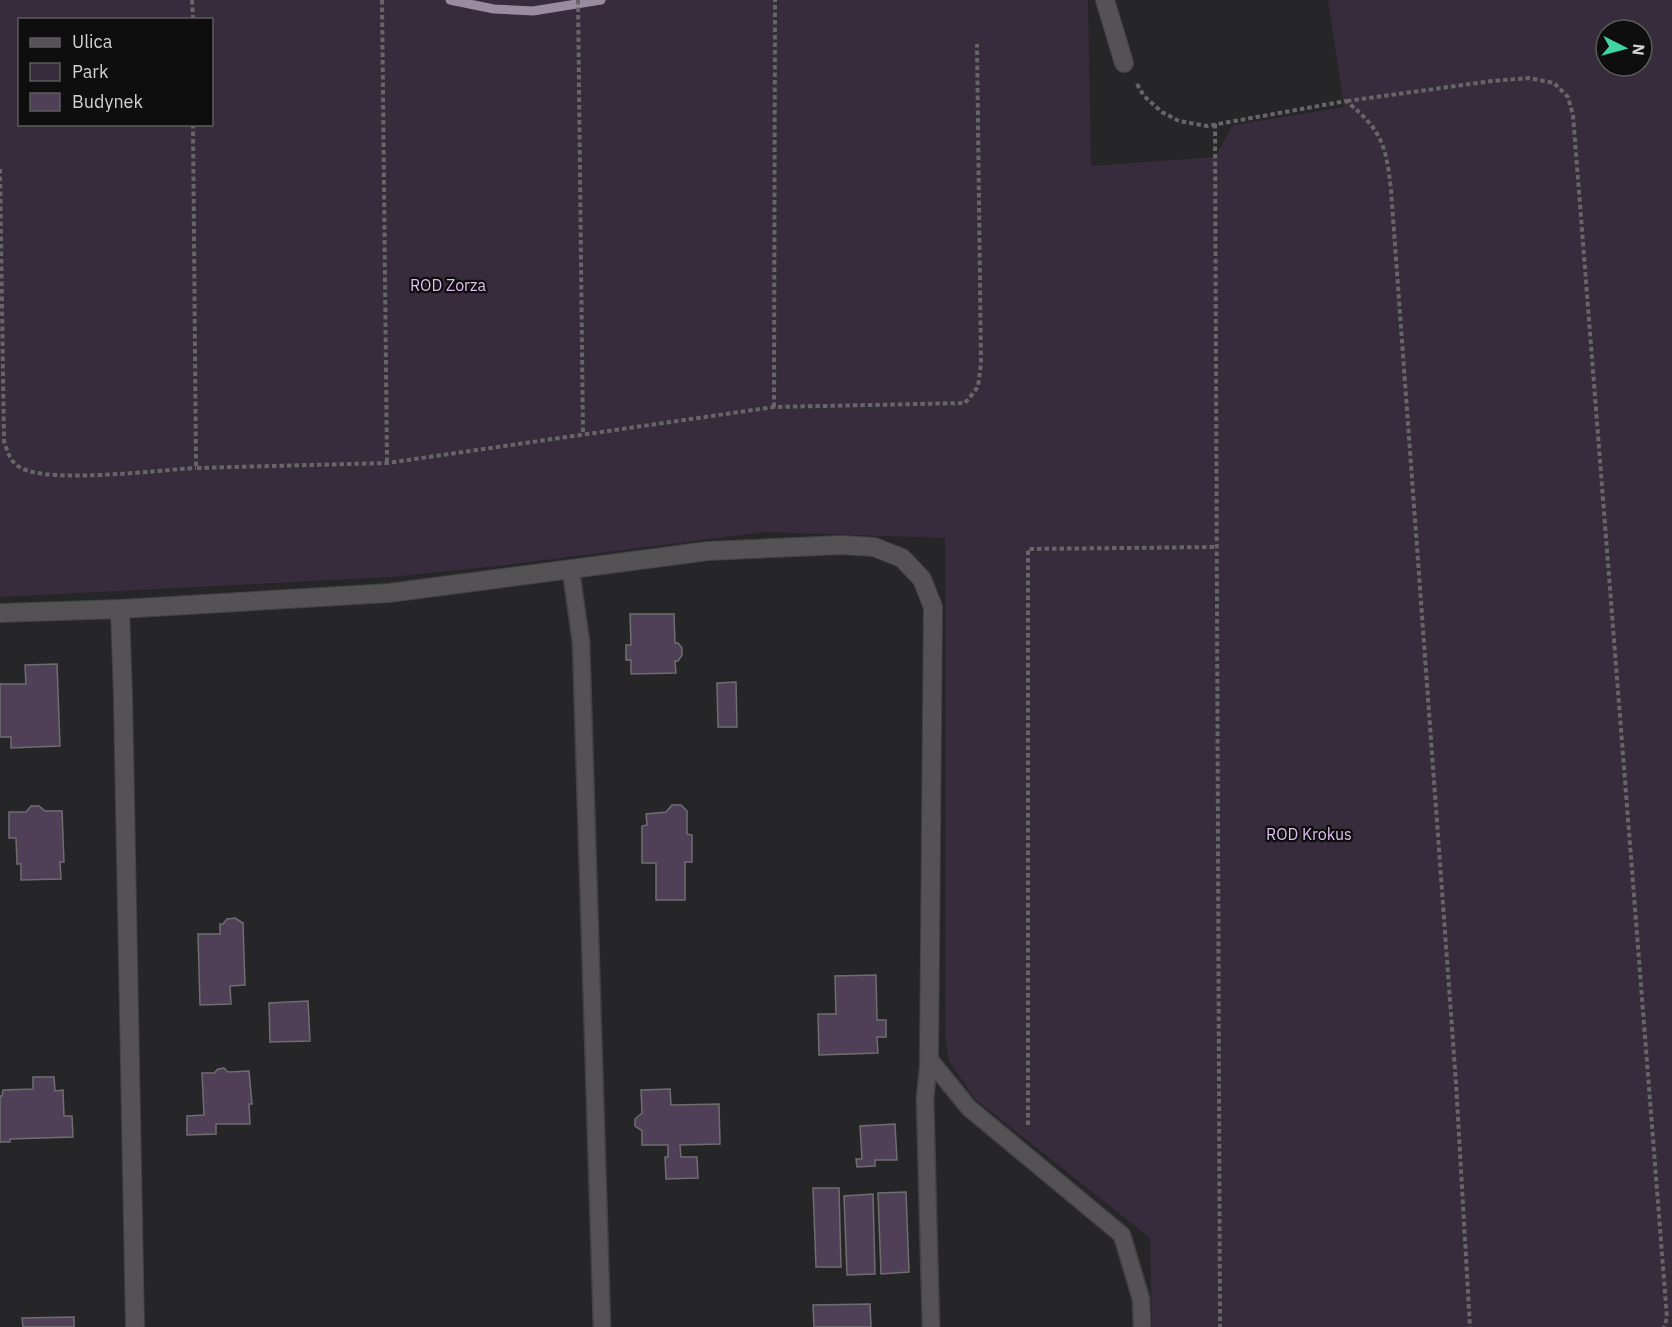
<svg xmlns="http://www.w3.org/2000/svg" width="1672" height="1327" font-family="'IBM Plex Sans',sans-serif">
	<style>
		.green { fill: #372c3b; fill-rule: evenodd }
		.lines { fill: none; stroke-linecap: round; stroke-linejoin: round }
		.stream { stroke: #988c9e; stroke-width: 9 }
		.building { fill: #4f4057; stroke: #6f6d70; stroke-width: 1.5 }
		.service-casing { stroke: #424143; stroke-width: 19 }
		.minor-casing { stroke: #424143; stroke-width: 20 }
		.path { stroke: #666567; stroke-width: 4; stroke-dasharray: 4.5 3; stroke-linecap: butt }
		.service { stroke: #545255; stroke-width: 16 }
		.minor { stroke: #545255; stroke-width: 18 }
		.labels { text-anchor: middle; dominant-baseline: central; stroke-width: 4.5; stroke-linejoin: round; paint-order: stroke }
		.park-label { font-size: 16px; fill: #dfbfee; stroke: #0f0e0f }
	</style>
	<rect width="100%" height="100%" fill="#262527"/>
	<path class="green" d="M0,0H1088L1091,166L1215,157L1233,125L1344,107L1328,0H1672V1327H1152L1150,1238L975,1099L949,1061L945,1038V538L764,532L498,566L391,577L0,597ZM20,20H212V124H20ZM1606,30H1642V66H1606Z"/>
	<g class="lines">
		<path class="stream" d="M450,0L494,9L533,11L601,0"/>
	</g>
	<g class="building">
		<path d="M630,614H674L675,643H678L682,648V655L678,661H675L676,673L631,674V660H626V645H631Z"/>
		<path d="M57,664L60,746L11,748V737H0V684H26L25,665Z"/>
		<path d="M736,682L737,727H718L717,683Z"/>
		<path d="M672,805H681L687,811V834L692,835V862H685V900H656V863H642V826L647,825L646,814L666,812Z"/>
		<path d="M31,806H39L45,811H62L64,862H60L61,879L21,880V864H17L16,838H9V812H26Z"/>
		<path d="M235,918L243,923L245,985L230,986L231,1004L200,1005L198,934H220V924H223L227,919Z"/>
		<path d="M876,975L877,1020H886V1037H877L878,1053L819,1055L818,1014H836L835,976Z"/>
		<path d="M308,1001L310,1041L270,1042L269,1003Z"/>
		<path d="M224,1068L228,1072L249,1071L252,1104H249L250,1124H216V1134L187,1135V1116L204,1115L202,1073H214L218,1069Z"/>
		<path d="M33,1077H54L55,1091L63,1090L64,1116H72L73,1137L10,1139V1142H0V1096H2L3,1090L33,1089Z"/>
		<path d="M670,1089L671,1105L719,1104L720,1144L680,1145L681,1157H697L698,1178L666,1179L665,1157H668V1145H642V1131L635,1126V1119L642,1113L641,1090Z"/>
		<path d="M895,1124L897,1160H875V1166L857,1167L856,1159H862L860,1126Z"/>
		<path d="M813,1188H839L841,1267H816Z"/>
		<path d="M906,1192L909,1272L881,1274L878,1193Z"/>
		<path d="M873,1194L875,1274L847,1275L844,1196Z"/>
		<path d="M870,1304L871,1327H814L813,1305Z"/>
		<path d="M74,1317V1327H23L22,1318Z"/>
	</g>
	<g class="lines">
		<g class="service-casing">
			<g id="service">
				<path d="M571,571L581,642L602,1327"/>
				<path d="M929,1059L969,1108L1122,1235L1141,1299L1142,1327"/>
				<path d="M929,1059L925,1099L931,1327"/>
			</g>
		</g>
		<g class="minor-casing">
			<g id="minor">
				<path d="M1105,0L1124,63"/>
				<path d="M120,609L123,697L135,1327"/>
				<path d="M0,613L120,609L389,593L708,551L841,545L874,547L902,558L922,579L933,607L929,1059"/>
			</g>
		</g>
		<g class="path">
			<path d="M192,0L193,20"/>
			<path d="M382,0L387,463"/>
			<path d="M578,0L583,434"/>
			<path d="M1137,84L1144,96L1162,112L1179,121L1207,126L1346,101C1382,130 1386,145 1391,190L1456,1083L1470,1327"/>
			<path d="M1347,101L1492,81L1529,78L1554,83L1568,97L1573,115L1667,1318L1664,1327"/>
			<path d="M193,124L196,468L387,463L774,407L965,403L978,387L981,363L977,44"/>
			<path d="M1215,124L1220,1327"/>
			<path d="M0,169L4,441C7,451 10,462 21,468C51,484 158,470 196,468"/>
			<path d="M774,407L775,0"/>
			<path d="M1028,1125V549L1217,547"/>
		</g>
		<use href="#service" class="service"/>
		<use href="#minor" class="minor"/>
	</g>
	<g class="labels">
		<g class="park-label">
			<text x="448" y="285">ROD Zorza</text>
			<text x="1309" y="834">ROD Krokus</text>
		</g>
	</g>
	<rect x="18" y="18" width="195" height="108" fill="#0f0e0f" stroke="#5d5c5d" stroke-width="1.5"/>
	<rect x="30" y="38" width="30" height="9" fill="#545255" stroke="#5d5c5d" stroke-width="1.5"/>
	<text x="72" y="48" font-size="18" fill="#d3d2d3">Ulica</text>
	<rect x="30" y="63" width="30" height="18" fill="#372c3b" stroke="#5d5c5d" stroke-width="1.5"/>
	<text x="72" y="78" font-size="18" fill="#d3d2d3">Park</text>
	<rect x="30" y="93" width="30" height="18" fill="#4f4057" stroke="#5d5c5d" stroke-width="1.5"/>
	<text x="72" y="108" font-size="18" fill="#d3d2d3">Budynek</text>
	<g transform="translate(1624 48) rotate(96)"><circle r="28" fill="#0f0e0f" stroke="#5d5c5d" stroke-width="1.5"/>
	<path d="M0-4.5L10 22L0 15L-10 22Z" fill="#42d4a1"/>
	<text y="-9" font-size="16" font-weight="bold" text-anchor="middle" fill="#d3d2d3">N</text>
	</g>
</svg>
